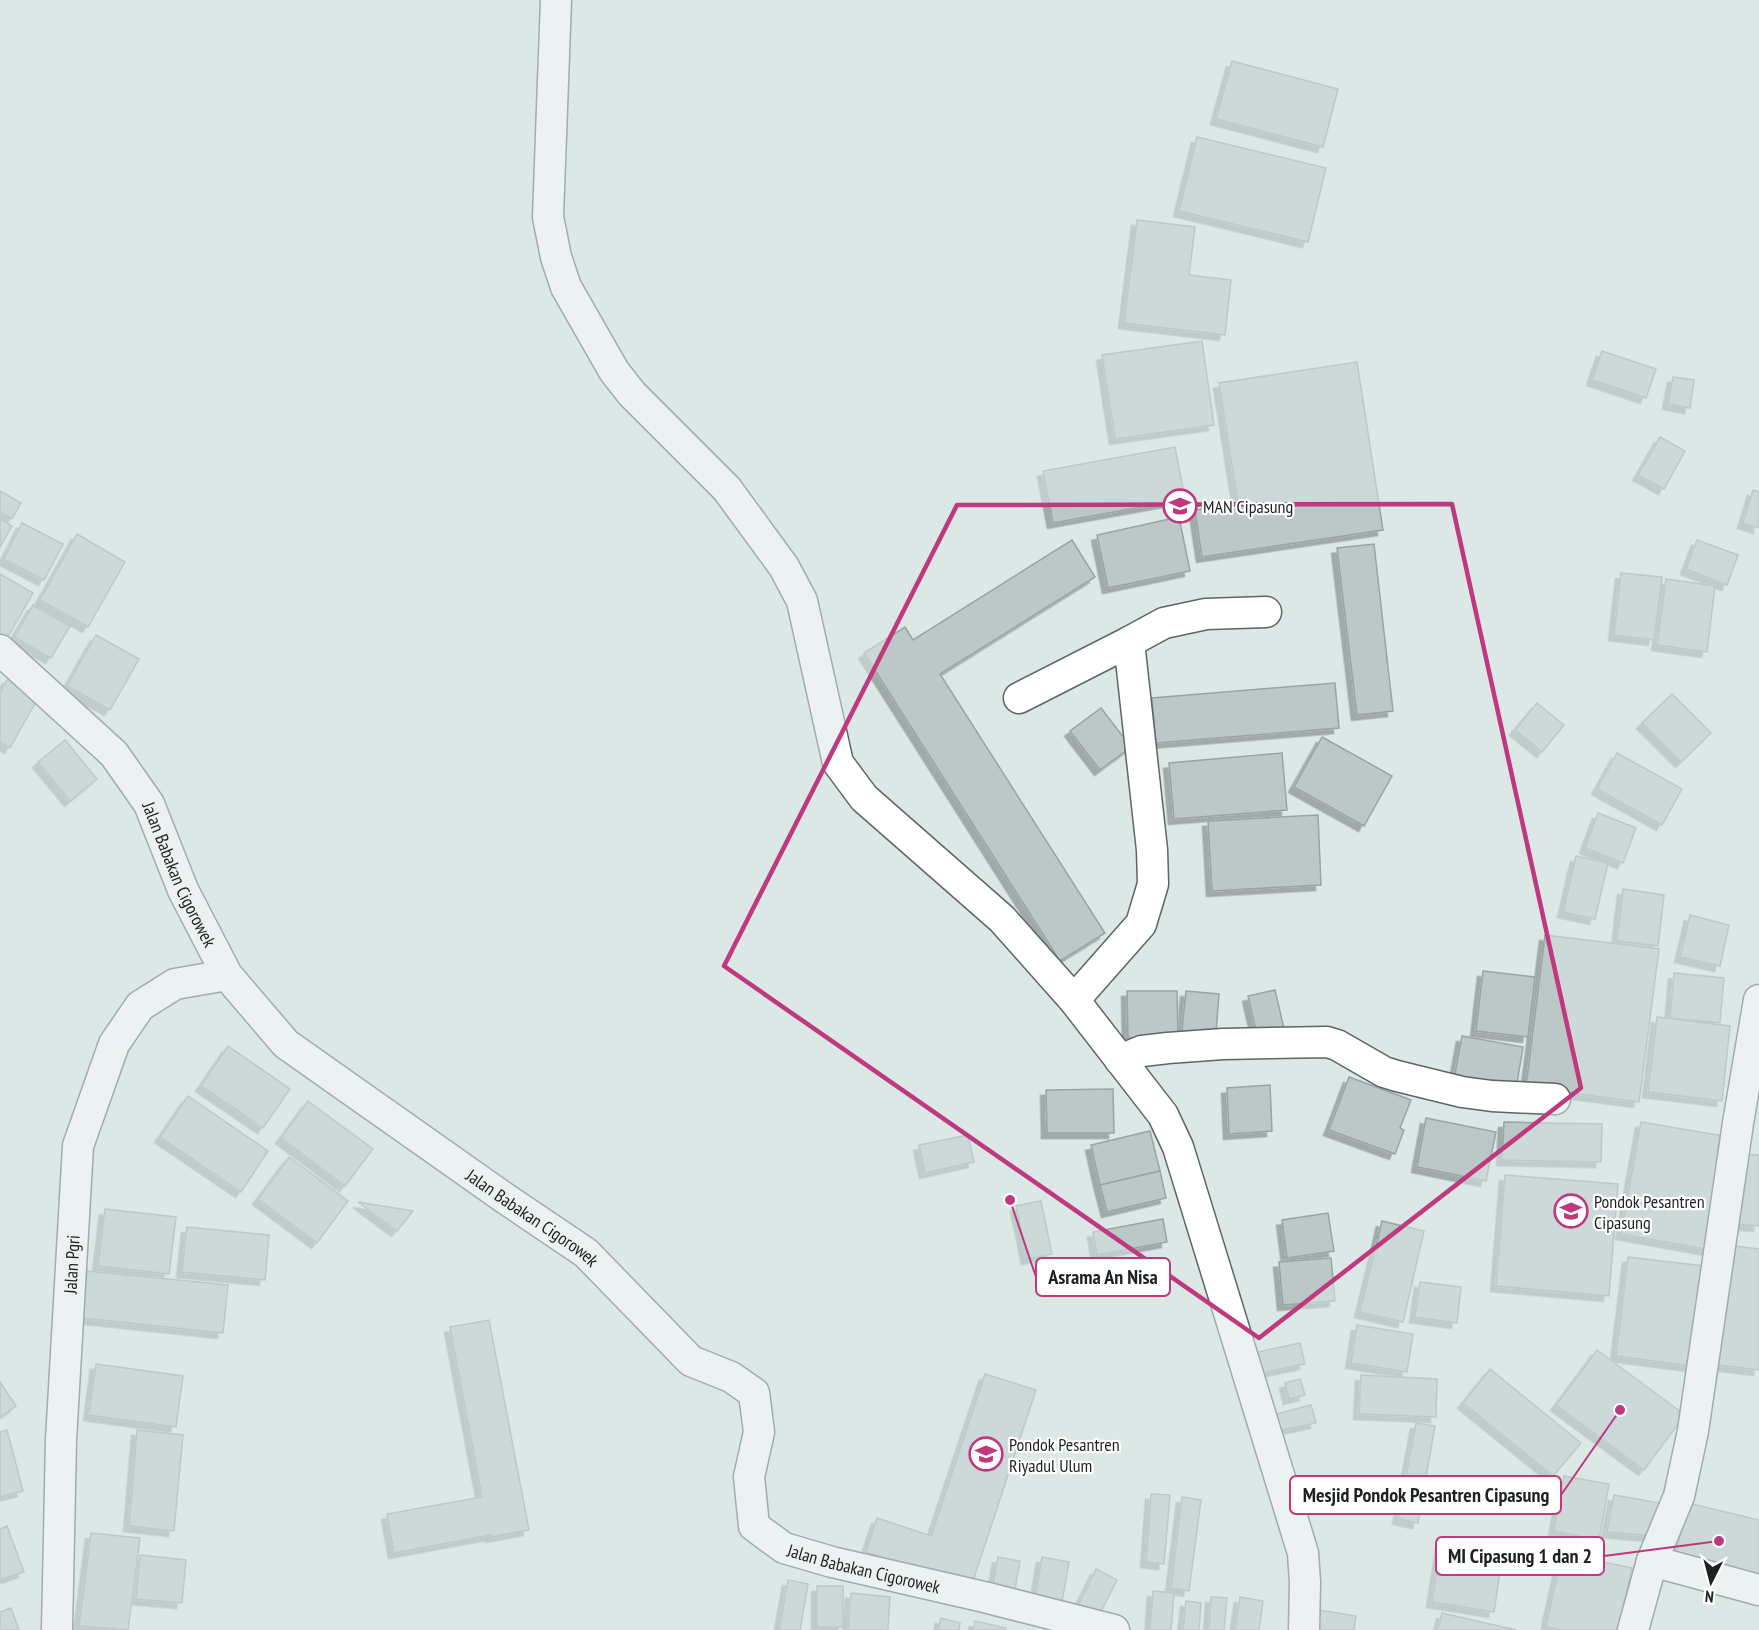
<svg xmlns="http://www.w3.org/2000/svg" width="1759" height="1630" font-family="'PT Sans Narrow',sans-serif">
	<style>
		.building { fill: #bcc8c7; stroke: #99a5a4; stroke-width: 1.5; filter: url(#shadow) }
		.lines { fill: none; stroke-linecap: round; stroke-linejoin: round }
		.street-casing { stroke: #5b6665; stroke-width: 33 }
		.street { stroke: #fff; stroke-width: 30 }
		.marked { fill: none; stroke: #be397d; stroke-width: 4.5; stroke-linejoin: round }
		.labels { text-anchor: middle; dominant-baseline: central; stroke-width: 4.5; stroke-linejoin: round; paint-order: stroke }
		.poi-label { font-size: 18px; fill: #1d2221; stroke: #fff; text-anchor: start }
		.street-label { font-size: 18px; fill: #1d2221; stroke: #fff }
		.leader { fill: none; stroke: #be397d; stroke-width: 2 }
		.callout-dot { fill: #be397d; stroke: #fff; stroke-width: 2 }
		.callout { fill: #fff; stroke: #be397d; stroke-width: 2 }
		.callout-label { font-size: 20px; text-anchor: middle; font-weight: bold; fill: #1d2221 }
	</style>
	<defs>
		<filter id="shadow"><feDropShadow dx="-5.5" dy="5.5" stdDeviation="0" flood-color="#0004"/></filter>
	</defs>
	<rect width="100%" height="100%" fill="#dbe8e6"/>
	<g class="building">
		<path d="M1232,61L1338,89L1323,147L1216,119Z"/>
		<path d="M1197,137L1326,168L1308,242L1179,211Z"/>
		<path d="M1137,220L1195,227L1189,275L1231,280L1225,335L1124,323Z"/>
		<path d="M1202,341L1214,425L1115,439L1102,355Z"/>
		<path d="M1602,351L1656,369L1646,398L1592,380Z"/>
		<path d="M1357,362L1383,530L1202,557L1195,510L1238,503L1219,383Z"/>
		<path d="M1673,377L1694,380L1690,408L1668,404Z"/>
		<path d="M1660,437L1685,451L1664,489L1638,475Z"/>
		<path d="M1175,447L1185,499L1053,523L1043,471Z"/>
		<path d="M1753,490L1759,492V528L1743,523Z"/>
		<path d="M0,491L21,503L12,519L0,512Z"/>
		<path d="M1179,517L1190,571L1108,588L1097,535Z"/>
		<path d="M0,519L12,526L0,547Z"/>
		<path d="M22,523L63,544L44,580L4,559Z"/>
		<path d="M77,534L125,562L88,627L40,600Z"/>
		<path d="M1072,540L1095,577L940,674L1105,933L1060,961L864,653L905,627L913,640Z"/>
		<path d="M1697,540L1738,555L1727,585L1686,569Z"/>
		<path d="M1374,544L1393,711L1357,715L1337,548Z"/>
		<path d="M1621,573L1662,577L1654,640L1614,635Z"/>
		<path d="M0,574L33,593L6,640L0,636Z"/>
		<path d="M1666,579L1715,586L1707,652L1657,645Z"/>
		<path d="M33,605L70,626L51,658L14,637Z"/>
		<path d="M96,635L139,659L110,710L67,686Z"/>
		<path d="M8,678L39,696L10,748L0,742V693Z"/>
		<path d="M1335,683L1339,728L1156,743L1152,698Z"/>
		<path d="M1672,694L1711,733L1681,762L1642,723Z"/>
		<path d="M1537,703L1564,725L1542,752L1515,730Z"/>
		<path d="M1101,708L1131,747L1100,770L1070,731Z"/>
		<path d="M1322,737L1392,776L1364,826L1294,787Z"/>
		<path d="M65,740L97,779L70,801L38,762Z"/>
		<path d="M1282,753L1287,810L1174,819L1169,763Z"/>
		<path d="M1617,753L1682,789L1662,825L1597,789Z"/>
		<path d="M1598,813L1636,828L1623,863L1585,848Z"/>
		<path d="M1318,815L1321,885L1212,891L1208,821Z"/>
		<path d="M1576,856L1608,863L1595,919L1563,912Z"/>
		<path d="M1623,889L1664,895L1658,946L1617,941Z"/>
		<path d="M1690,915L1729,925L1720,966L1680,957Z"/>
		<path d="M1545,935L1659,949L1639,1102L1526,1087Z"/>
		<path d="M1483,971L1535,977L1528,1037L1476,1031Z"/>
		<path d="M1674,973L1724,978L1720,1023L1670,1018Z"/>
		<path d="M1275,990L1285,1033L1258,1039L1248,996Z"/>
		<path d="M1127,991H1177L1178,1037L1128,1038Z"/>
		<path d="M1186,991L1219,994L1216,1033L1182,1031Z"/>
		<path d="M1657,1017L1730,1026L1722,1101L1648,1092Z"/>
		<path d="M1462,1036L1523,1047L1516,1089L1454,1079Z"/>
		<path d="M228,1046L290,1089L263,1128L201,1086Z"/>
		<path d="M1349,1077L1411,1100L1400,1128L1404,1130L1395,1154L1329,1130Z"/>
		<path d="M1270,1085L1272,1131L1229,1134L1227,1088Z"/>
		<path d="M1113,1089L1114,1133H1047L1046,1090Z"/>
		<path d="M188,1096L268,1151L241,1192L160,1137Z"/>
		<path d="M308,1101L373,1149L345,1186L281,1138Z"/>
		<path d="M1426,1118L1496,1132L1486,1181L1417,1167Z"/>
		<path d="M1504,1122L1602,1124L1601,1162L1502,1160Z"/>
		<path d="M1641,1122L1730,1137L1710,1250L1621,1234Z"/>
		<path d="M1150,1131L1160,1171L1100,1185L1091,1145Z"/>
		<path d="M968,1135L974,1162L925,1173L919,1145Z"/>
		<path d="M1743,1154L1759,1155V1226L1738,1224Z"/>
		<path d="M289,1157L348,1201L317,1243L258,1199Z"/>
		<path d="M1160,1171L1166,1198L1107,1212L1100,1185Z"/>
		<path d="M1505,1175L1618,1184L1609,1296L1496,1286Z"/>
		<path d="M1041,1201L1052,1254L1027,1259L1016,1206Z"/>
		<path d="M358,1202L413,1211L397,1231Z"/>
		<path d="M105,1209L176,1217L169,1274L98,1266Z"/>
		<path d="M1328,1213L1334,1251L1287,1258L1282,1220Z"/>
		<path d="M1163,1219L1167,1242L1097,1255L1093,1232Z"/>
		<path d="M1382,1221L1424,1231L1403,1322L1360,1312Z"/>
		<path d="M187,1227L269,1235L265,1280L182,1272Z"/>
		<path d="M1726,1245L1759,1249V1370L1710,1364Z"/>
		<path d="M1628,1257L1704,1266L1692,1366L1616,1356Z"/>
		<path d="M1331,1258L1335,1301L1283,1305L1279,1262Z"/>
		<path d="M87,1271L228,1285L223,1333L82,1318Z"/>
		<path d="M1420,1282L1461,1287L1457,1323L1415,1317Z"/>
		<path d="M489,1320L529,1530L491,1537V1535L394,1553L387,1514L482,1497L450,1327Z"/>
		<path d="M1357,1325L1413,1334L1407,1372L1351,1363Z"/>
		<path d="M1300,1343L1305,1364L1262,1373L1258,1352Z"/>
		<path d="M1597,1350L1685,1415L1644,1470L1556,1405Z"/>
		<path d="M96,1364L183,1376L176,1427L89,1415Z"/>
		<path d="M1490,1369L1581,1443L1553,1476L1463,1403Z"/>
		<path d="M985,1374L1036,1390L971,1587L866,1552L877,1518L931,1536Z"/>
		<path d="M1361,1375L1437,1379L1436,1417L1359,1414Z"/>
		<path d="M1300,1379L1305,1395L1289,1399L1285,1383Z"/>
		<path d="M0,1382L16,1406L0,1417Z"/>
		<path d="M1311,1405L1316,1423L1273,1432L1269,1416Z"/>
		<path d="M1416,1423L1435,1426L1418,1523L1398,1519Z"/>
		<path d="M7,1430L23,1491L0,1497V1432Z"/>
		<path d="M137,1430L183,1435L174,1531L129,1526Z"/>
		<path d="M1564,1476L1609,1484L1599,1540L1554,1531Z"/>
		<path d="M1151,1494L1170,1495L1164,1564L1146,1562Z"/>
		<path d="M1614,1495L1660,1503L1651,1536L1607,1532Z"/>
		<path d="M1182,1497L1201,1500L1189,1591L1171,1588Z"/>
		<path d="M1688,1503L1759,1520V1582L1674,1561Z"/>
		<path d="M7,1526L24,1572L0,1580V1529Z"/>
		<path d="M91,1533L140,1538L128,1630L79,1626Z"/>
		<path d="M1441,1543L1503,1552L1494,1612L1432,1602Z"/>
		<path d="M1562,1553L1632,1568L1618,1630H1560L1546,1627Z"/>
		<path d="M140,1555L186,1560L182,1603L136,1599Z"/>
		<path d="M998,1557L1020,1561L1015,1589L993,1585Z"/>
		<path d="M1042,1557L1069,1562L1062,1602L1035,1598Z"/>
		<path d="M1096,1569L1117,1580L1095,1623L1075,1612Z"/>
		<path d="M788,1580L808,1584L800,1630H779Z"/>
		<rect x="817" y="1586" width="26" height="41"/>
		<path d="M1153,1591L1174,1593L1171,1630H1150Z"/>
		<path d="M851,1593L890,1597L888,1630H848Z"/>
		<path d="M1211,1597L1227,1598L1224,1630H1209Z"/>
		<path d="M1240,1597L1263,1601L1259,1630H1235Z"/>
		<path d="M1186,1601L1201,1603L1199,1630H1183Z"/>
		<path d="M11,1608L19,1630H0V1612Z"/>
		<path d="M1319,1610L1356,1616L1354,1630H1317Z"/>
		<path d="M1442,1613L1516,1630H1438Z"/>
		<path d="M941,1618L960,1623L959,1630H938Z"/>
		<path d="M975,1621L1006,1628V1630H973Z"/>
	</g>
	<g class="lines">
		<g class="street-casing">
			<g id="street">
				<path d="M556,0L548,217L556,257L566,287L614,371L632,394L727,489L784,567L802,601L838,763L864,798L1002,919L1074,1000L1163,1115L1178,1147L1303,1553L1305,1582L1304,1630"/>
				<path id="s1" d="M0,650L114,754L149,804L183,890L227,975L286,1044L506,1199L586,1253L691,1361L731,1377L754,1393L759,1432L749,1477L754,1526L784,1548L832,1562L984,1597L1114,1630"/>
				<path d="M1019,698L1129,642"/>
				<path d="M1074,1000L1141,924L1153,884L1152,850L1129,642L1164,623L1206,614L1266,612"/>
				<path d="M1120,1060L1142,1051L1168,1048L1223,1044L1327,1042L1337,1045L1384,1072L1397,1076L1462,1092L1492,1096L1555,1099"/>
				<path d="M1652,1561L1679,1496L1693,1431L1738,1123L1759,1000"/>
				<path id="s2" d="M57,1630L61,1440L78,1146L114,1044L140,1006L175,984L227,975"/>
				<path d="M1633,1630L1652,1561L1759,1590"/>
			</g>
		</g>
		<use href="#street" class="street"/>
	</g>
	<path d="M0 0H1759V1630H0ZM1452,504L1581,1088L1259,1338L724,966L957,505Z" fill="#dbe8e6" fill-opacity=".55" fill-rule="evenodd"/>
	<path class="marked" d="M1452,504L1581,1088L1259,1338L724,966L957,505Z"/>
	<defs>
		<g id="school-ring" transform="scale(1.725)"><circle r="9.5" fill="#fff" stroke="#be397d" stroke-width="1.5"/><path d="M0-5L7-2L0 1L-7-2ZM-4 1L0 2.5L4 1V4Q0 6-4 4Z" fill="#be397d"/></g>
	</defs>
	<g fill-rule="evenodd">
		<use href="#school-ring" x="1180" y="506"/>
		<use href="#school-ring" x="1571" y="1211"/>
		<use href="#school-ring" x="986" y="1454"/>
	</g>
	<g class="labels">
		<g class="poi-label">
			<text x="1203" y="506">MAN Cipasung</text>
			<text x="1594" y="1201">Pondok Pesantren<tspan x="1594" dy="21">Cipasung</tspan></text>
			<text x="1009" y="1444">Pondok Pesantren<tspan x="1009" dy="21">Riyadul Ulum</tspan></text>
		</g>
		<g class="street-label">
			<text stroke="none"><textPath href="#s1" startOffset="292">Jalan Babakan Cigorowek</textPath></text>
			<text stroke="none"><textPath href="#s1" startOffset="796">Jalan Babakan Cigorowek</textPath></text>
			<text stroke="none"><textPath href="#s2" startOffset="366">Jalan Pgri</textPath></text>
			<text stroke="none"><textPath href="#s1" startOffset="1336">Jalan Babakan Cigorowek</textPath></text>
		</g>
	</g>
	<path class="leader" d="M1010 1200L1036 1277M1620 1410L1561 1495M1719 1541L1604 1556"/>
	<g class="callout-dot">
		<circle cx="1010" cy="1200" r="6"/>
		<circle cx="1620" cy="1410" r="6"/>
		<circle cx="1719" cy="1541" r="6"/>
	</g>
	<g class="callout">
		<rect x="1036" y="1258" width="134" height="38" rx="6"/>
		<rect x="1290" y="1476" width="271" height="38" rx="6"/>
		<rect x="1436" y="1537" width="168" height="38" rx="6"/>
	</g>
	<g class="callout-label">
		<text x="1103" y="1284">Asrama An Nisa</text>
		<text x="1426" y="1502">Mesjid Pondok Pesantren Cipasung</text>
		<text x="1520" y="1563">MI Cipasung 1 dan 2</text>
	</g>
	<g transform="translate(1711 1582) rotate(186)" stroke="#ffffff" stroke-width="4.5" paint-order="stroke">
	<path d="M0-4.5L10 22L0 15L-10 22Z" fill="#1d2221"/>
	<text y="-9" font-size="16" font-weight="bold" text-anchor="middle" fill="#1d2221">N</text>
	</g>
</svg>
